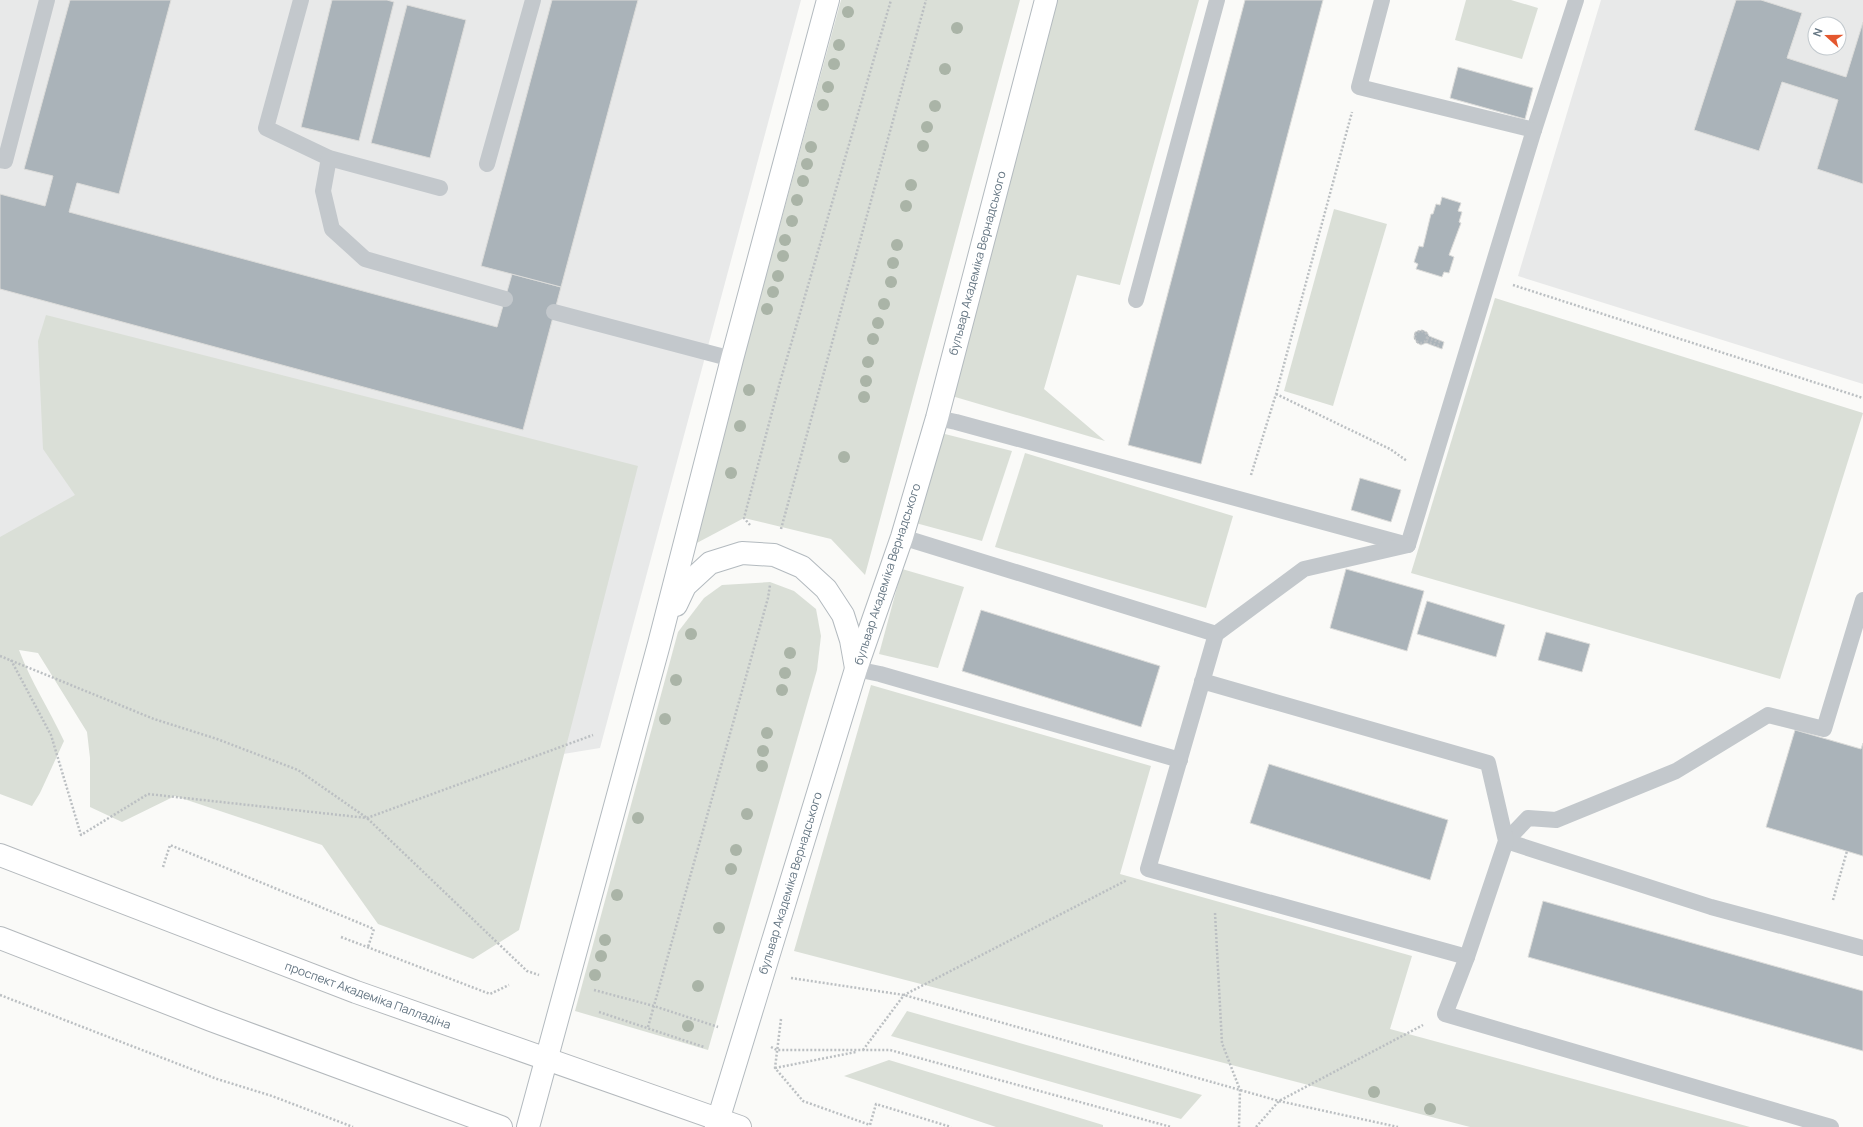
<svg xmlns="http://www.w3.org/2000/svg" width="1863" height="1127" font-family="Manrope,sans-serif">
	<style>
		.built { fill: #e8e9e9; fill-rule: evenodd }
		.green { fill: #dadfd7 }
		.building { fill: #aab3b9; stroke: #dcdcda }
		.lines { fill: none; stroke-linecap: round; stroke-linejoin: round }
		.secondary-casing { stroke: #b3babf; stroke-width: 24 }
		.trunk-casing { stroke: #b4b9bd; stroke-width: 24 }
		.path { stroke: #bbbfc2; stroke-width: 2.5; stroke-dasharray: 2 2; stroke-linecap: butt }
		.service { stroke: #c3c8cc; stroke-width: 16 }
		.secondary { stroke: #fff; stroke-width: 22 }
		.trunk { stroke: #fff; stroke-width: 22 }
		.tree { fill: #aab4a7 }
		.labels { text-anchor: middle; dominant-baseline: central; stroke-width: 4; stroke-linejoin: round; paint-order: stroke }
		.street-label { font-size: 12px; fill: #657683; stroke: #fff }
	</style>
	<rect width="100%" height="100%" fill="#fafaf8"/>
	<g class="built">
		<path d="M0,0H801L600,748L478,768L0,616Z"/>
		<path d="M1601,0H1863V384L1518,276ZM1815,24H1839V48H1815Z"/>
	</g>
	<g class="green">
		<path d="M841,0H1020L865,575L831,539L744,518L693,545Z"/>
		<path d="M1051,0H1199L1120,285L1077,275L1044,389L1105,441L945,394Z"/>
		<path d="M1466,0H1511L1538,8L1522,59L1455,40Z"/>
		<path d="M1334,209L1387,224L1333,406L1284,391Z"/>
		<path d="M1495,298L1863,413L1780,679L1411,573Z"/>
		<path d="M46,315L638,466L519,930L473,959L378,924L322,845L175,796L122,822L90,807V758L87,732L38,653L19,650C31,682 49,709 64,741L40,793L32,806L0,794V537L75,495L43,449L38,341Z"/>
		<path d="M937,432L1012,451L982,541L912,522Z"/>
		<path d="M1025,453L1233,516L1206,608L995,547Z"/>
		<path d="M902,569L964,587L938,668L879,654Z"/>
		<path d="M770,582L794,591L816,609L821,636L817,670L708,1050L575,1011L678,632L704,598L722,585Z"/>
		<path d="M871,685L1151,766L1120,874L1412,956L1390,1029L1750,1127H1470L794,951Z"/>
		<path d="M907,1011L1202,1095L1181,1119L891,1036Z"/>
		<path d="M889,1060L1103,1125V1127H996L844,1076Z"/>
	</g>
	<g class="building">
		<path d="M70,0H171L119,194L77,183L69,212L497,327L512,274L561,287L523,430L0,289V194L45,206L53,176L24,169Z"/>
		<path d="M332,0H387L394,2L359,141L301,127Z"/>
		<path d="M552,0H638L561,287L481,266Z"/>
		<path d="M1245,0H1323L1201,464L1128,445Z"/>
		<path d="M1736,0H1761L1802,13L1787,58L1846,77L1863,22V184L1817,169L1838,100L1782,82L1759,151L1694,130Z"/>
		<path d="M407,5L466,20L430,158L371,143Z"/>
		<path d="M1458,67L1533,88L1525,119L1450,98Z"/>
		<path d="M1442,197L1461,203L1458,211L1462,212L1459,222L1461,223L1449,255L1454,257L1449,273L1444,272L1442,277L1416,269L1418,264L1414,262L1419,246L1423,247L1431,214H1433L1436,204L1440,205Z"/>
		<path d="M1422,330L1427,332L1429,336L1444,342L1442,349L1426,343L1421,345L1417,343L1414,337L1415,332Z"/>
		<path d="M1360,478L1401,490L1391,522L1351,510Z"/>
		<path d="M1346,569L1424,591L1407,651L1330,628Z"/>
		<path d="M1427,601L1505,625L1496,657L1417,634Z"/>
		<path d="M981,610L1160,666L1141,727L962,671Z"/>
		<path d="M1546,632L1590,644L1582,672L1538,660Z"/>
		<path d="M1795,730L1861,749L1863,743V856L1766,827Z"/>
		<path d="M1269,764L1448,820L1430,880L1250,823Z"/>
		<path d="M1543,901L1863,991V1051L1528,957Z"/>
	</g>
	<g class="lines">
		<g class="secondary-casing">
			<g id="secondary">
				<path d="M676,605L685,586L710,563L742,553L774,555L802,567L826,589L843,615L851,640L856,668"/>
				<path d="M528,1127L659,644L732,359L828,0"/>
				<path d="M716,1127L856,669L902,537L937,418L1046,0"/>
			</g>
		</g>
		<g class="trunk-casing">
			<g id="trunk">
				<path d="M0,855L356,992L740,1127"/>
				<path d="M0,938L211,1020L501,1127"/>
			</g>
		</g>
		<g class="path">
			<path d="M1513,285L1863,398"/>
			<circle cx="1421" cy="337" r="6"/>
			<path d="M1427,338L1442,343"/>
			<path d="M1426,341L1441,347"/>
			<path d="M1276,394L1390,449L1407,461"/>
			<path d="M1251,475L1276,394L1352,112"/>
			<path d="M750,525L744,518L780,382L891,0"/>
			<path d="M781,529L926,0"/>
			<path d="M0,656L154,719L217,739L298,770L367,818L527,971L539,975"/>
			<path d="M11,660L51,735L81,835L148,794L367,818L593,735"/>
			<path d="M163,867L170,845L374,929L368,947"/>
			<path d="M1833,900L1847,851"/>
			<path d="M1215,913L1222,1043L1240,1090L1239,1127"/>
			<path d="M341,937L490,994L509,985"/>
			<path d="M791,978L904,995L1279,1101L1398,1127"/>
			<path d="M594,990L654,1006L718,1027"/>
			<path d="M0,995L217,1079L272,1096L353,1127"/>
			<path d="M599,1012L704,1047"/>
			<path d="M781,1019L775,1068L803,1101L870,1125L876,1104L951,1127"/>
			<path d="M648,1027L768,598L770,585"/>
			<path d="M771,1047L777,1050H890L1171,1127"/>
			<path d="M863,1050L904,995L1127,880"/>
			<path d="M775,1068L856,1052"/>
			<path d="M1256,1127L1279,1101L1423,1025"/>
		</g>
		<g class="service">
			<path d="M301,0L266,128L329,158L440,188"/>
			<path d="M1382,0L1359,87L1534,130L1576,0"/>
			<path d="M329,158L323,191L332,229L365,259L505,299"/>
			<path d="M0,160L5,161L47,0"/>
			<path d="M487,164L533,0"/>
			<path d="M1136,300L1217,0"/>
			<path d="M554,312L732,359"/>
			<path d="M937,418L956,422L1408,545L1534,130"/>
			<path d="M902,537L1216,634"/>
			<path d="M1863,600L1824,729L1768,715L1676,771L1556,820L1528,818L1506,841L1711,907L1863,948"/>
			<path d="M856,669L880,674L1180,760"/>
			<path d="M1202,681L1488,763L1506,841L1467,957L1148,869L1216,634L1304,569L1408,545"/>
			<path d="M1467,957L1445,1014L1831,1127"/>
		</g>
		<use href="#secondary" class="secondary"/>
		<use href="#trunk" class="trunk"/>
	</g>
	<g class="tree">
		<circle cx="848" cy="12" r="6"/>
		<circle cx="957" cy="28" r="6"/>
		<circle cx="839" cy="45" r="6"/>
		<circle cx="834" cy="64" r="6"/>
		<circle cx="945" cy="69" r="6"/>
		<circle cx="828" cy="87" r="6"/>
		<circle cx="823" cy="105" r="6"/>
		<circle cx="935" cy="106" r="6"/>
		<circle cx="927" cy="127" r="6"/>
		<circle cx="923" cy="146" r="6"/>
		<circle cx="811" cy="147" r="6"/>
		<circle cx="807" cy="164" r="6"/>
		<circle cx="803" cy="181" r="6"/>
		<circle cx="911" cy="185" r="6"/>
		<circle cx="797" cy="200" r="6"/>
		<circle cx="906" cy="206" r="6"/>
		<circle cx="792" cy="221" r="6"/>
		<circle cx="785" cy="240" r="6"/>
		<circle cx="897" cy="245" r="6"/>
		<circle cx="783" cy="256" r="6"/>
		<circle cx="893" cy="263" r="6"/>
		<circle cx="778" cy="276" r="6"/>
		<circle cx="891" cy="282" r="6"/>
		<circle cx="773" cy="292" r="6"/>
		<circle cx="884" cy="304" r="6"/>
		<circle cx="767" cy="309" r="6"/>
		<circle cx="878" cy="323" r="6"/>
		<circle cx="873" cy="339" r="6"/>
		<circle cx="868" cy="362" r="6"/>
		<circle cx="866" cy="381" r="6"/>
		<circle cx="749" cy="390" r="6"/>
		<circle cx="864" cy="397" r="6"/>
		<circle cx="740" cy="426" r="6"/>
		<circle cx="844" cy="457" r="6"/>
		<circle cx="731" cy="473" r="6"/>
		<circle cx="691" cy="634" r="6"/>
		<circle cx="790" cy="653" r="6"/>
		<circle cx="785" cy="673" r="6"/>
		<circle cx="676" cy="680" r="6"/>
		<circle cx="782" cy="690" r="6"/>
		<circle cx="665" cy="719" r="6"/>
		<circle cx="767" cy="733" r="6"/>
		<circle cx="763" cy="751" r="6"/>
		<circle cx="762" cy="766" r="6"/>
		<circle cx="747" cy="814" r="6"/>
		<circle cx="638" cy="818" r="6"/>
		<circle cx="736" cy="850" r="6"/>
		<circle cx="731" cy="869" r="6"/>
		<circle cx="617" cy="895" r="6"/>
		<circle cx="719" cy="928" r="6"/>
		<circle cx="605" cy="940" r="6"/>
		<circle cx="601" cy="956" r="6"/>
		<circle cx="595" cy="975" r="6"/>
		<circle cx="698" cy="986" r="6"/>
		<circle cx="688" cy="1026" r="6"/>
		<circle cx="1374" cy="1092" r="6"/>
		<circle cx="1430" cy="1109" r="6"/>
	</g>
	<g class="labels">
		<g class="street-label">
			<text transform="translate(977 263) rotate(-75)">бульвар Академіка Вернадського</text>
			<text transform="translate(887 574) rotate(-72)">бульвар Академіка Вернадського</text>
			<text transform="translate(790 883) rotate(-73)">бульвар Академіка Вернадського</text>
			<text transform="translate(368 995) rotate(20)">проспект Академіка Палладіна</text>
		</g>
	</g>
	<g transform="translate(1827 36) rotate(291)"><circle r="19" fill="#ffffff" stroke="#c1c8cd"/>
	<path d="M0-3L7 15L0 10L-7 15Z" fill="#e4572e"/>
	<text y="-6" font-size="11" font-weight="bold" text-anchor="middle" fill="#657683">N</text>
	</g>
</svg>
